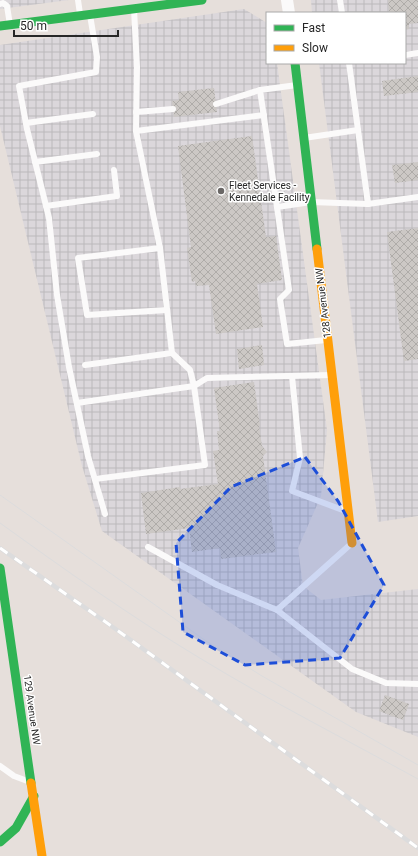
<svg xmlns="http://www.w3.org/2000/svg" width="418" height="856" font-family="Roboto,sans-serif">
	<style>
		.industrial { fill: url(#industrial-grid) }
		.building { fill: url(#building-cross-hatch) }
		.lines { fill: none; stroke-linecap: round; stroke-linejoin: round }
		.lane { stroke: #fbfafa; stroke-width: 6 }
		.street { stroke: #fbfafa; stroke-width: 12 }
		.fast { stroke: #30b455; stroke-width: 9 }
		.slow { stroke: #ff9f0a; stroke-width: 9 }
		.tram { stroke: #dcdcdd; stroke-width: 1 }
		.rail-casing { stroke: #dcdcdd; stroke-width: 4.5 }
		.rail { stroke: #fff; stroke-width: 3; stroke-dasharray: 9; stroke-linecap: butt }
		.marked { fill: #1d4ed8; fill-opacity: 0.2; stroke: #1d4ed8; stroke-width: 3; stroke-dasharray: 8 5; stroke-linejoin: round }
		.poi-dot { fill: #6a6766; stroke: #fff; stroke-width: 1.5 }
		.labels { text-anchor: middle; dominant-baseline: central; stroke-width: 3; stroke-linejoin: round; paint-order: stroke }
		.poi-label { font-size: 10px; fill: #272727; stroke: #fff; text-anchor: start }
		.street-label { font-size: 10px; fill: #272727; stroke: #fff }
	</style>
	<defs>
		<pattern id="industrial-grid" width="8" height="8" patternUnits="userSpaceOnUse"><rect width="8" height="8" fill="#dbd7db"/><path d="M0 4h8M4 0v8" fill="none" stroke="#bcb9bc"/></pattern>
		<pattern id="building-cross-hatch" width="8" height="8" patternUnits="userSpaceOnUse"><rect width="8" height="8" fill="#ccc8c5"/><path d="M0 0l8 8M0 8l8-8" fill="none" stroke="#afaca9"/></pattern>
	</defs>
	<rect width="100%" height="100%" fill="#e6dfdb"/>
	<g class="industrial">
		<path d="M0,0H69L0,9Z"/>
		<path d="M311,0H418V516L378,522L319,63H405V13H312Z"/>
		<path d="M244,9L267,23V63H277L327,430L321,496L298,548L303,586L321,600L418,589V737L356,712L102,531L82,466L0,126V45Z"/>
	</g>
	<g class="building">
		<path d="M388,0H418V23L409,24V29L405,30V13H389Z"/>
		<path d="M418,76V92L384,96L382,81Z"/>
		<path d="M214,88L217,112L174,117L172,101L179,100L178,92Z"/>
		<path d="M252,136L266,237L276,236L282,280L257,284L263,327L216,334L209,285L196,286L195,281L192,282L187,248L191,247L178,146Z"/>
		<path d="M418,162V180L395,183L392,165Z"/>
		<path d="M418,228V359L404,361L387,232Z"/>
		<path d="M262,345L264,365L239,369L237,349Z"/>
		<path d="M254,382L260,426H259L262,446L267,452L263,456L276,552L221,559L220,548L192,552L189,528L146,534L141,493L180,487V489L218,484L213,451L219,450L217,431H220L214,388Z"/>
		<path d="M385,695L409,704L403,720L379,711Z"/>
	</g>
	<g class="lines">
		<g class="lane">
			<path d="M78,0L80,14"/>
			<path d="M340,0L342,13"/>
			<path d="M0,4L3,3L7,6L10,25"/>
			<path d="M90,15L97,57L96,72L19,86L27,129L49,218L57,295L69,367L88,456L105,514"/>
			<path d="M405,55L418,53"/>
			<path d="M349,63L368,204L418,197"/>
			<path d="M297,85L260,90L289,290L280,299L287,344L326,340"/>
			<path d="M216,104L260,90"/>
			<path d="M136,112L173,109"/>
			<path d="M26,123L93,114"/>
			<path d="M136,131L264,115"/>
			<path d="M304,138L358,130"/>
			<path d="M35,162L97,154"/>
			<path d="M46,206L117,196L114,170"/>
			<path d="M277,207L311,202L368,204"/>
			<path d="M160,248L78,258L87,315L167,310"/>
			<path d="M85,365L172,353L160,248L136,131L137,67L134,9"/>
			<path d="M292,376L300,458L292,491L348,512"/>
			<path d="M77,403L194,386L207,378L332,375"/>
			<path d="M95,479L205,465L194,386L190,370L172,353"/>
			<path d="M148,547L217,585L277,610L352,543"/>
			<path d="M277,610L352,669L386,683L418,684"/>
			<path d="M0,766L14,776L30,782"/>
		</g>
		<path class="street" d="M287,0L289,13"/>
		<g class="fast">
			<path d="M0,26L202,0"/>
			<path d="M295,63L317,249"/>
			<path d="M0,568L31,783"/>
			<path d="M0,842L16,828L34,796"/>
		</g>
		<g class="slow">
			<path d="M317,249L352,543"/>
			<path d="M31,783L42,856"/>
		</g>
		<g class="tram">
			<path d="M0,495L206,641L262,676L418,765"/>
			<path d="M0,523C64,569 130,616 198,657C270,701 345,739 418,779"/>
		</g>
		<g class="rail-casing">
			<path id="rail" d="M0,548L117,630L418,848"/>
		</g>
		<use href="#rail" class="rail"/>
	</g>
	<path class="marked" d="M305,457L338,501L384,585L340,658L245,665L183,632L176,543L231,487Z"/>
	<circle class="poi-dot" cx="221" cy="191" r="4"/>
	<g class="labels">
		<g class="poi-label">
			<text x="229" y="185">Fleet Services -<tspan x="229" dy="12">Kennedale Facility</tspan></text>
		</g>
		<g class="street-label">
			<text transform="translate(323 303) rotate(-97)">128 Avenue NW</text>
			<text transform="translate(32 710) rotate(82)">129 Avenue NW</text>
		</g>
	</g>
	<rect x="266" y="12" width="140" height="52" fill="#ffffff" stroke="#a9a9a9"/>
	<rect x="274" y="25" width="20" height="6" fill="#30b455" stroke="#a9a9a9"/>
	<text x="302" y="32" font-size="12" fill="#272727">Fast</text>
	<rect x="274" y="45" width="20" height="6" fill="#ff9f0a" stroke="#a9a9a9"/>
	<text x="302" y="52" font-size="12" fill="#272727">Slow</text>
	<path d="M14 30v6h104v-6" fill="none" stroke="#272727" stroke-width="2"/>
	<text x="20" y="30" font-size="12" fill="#272727" stroke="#ffffff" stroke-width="3" paint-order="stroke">50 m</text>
</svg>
